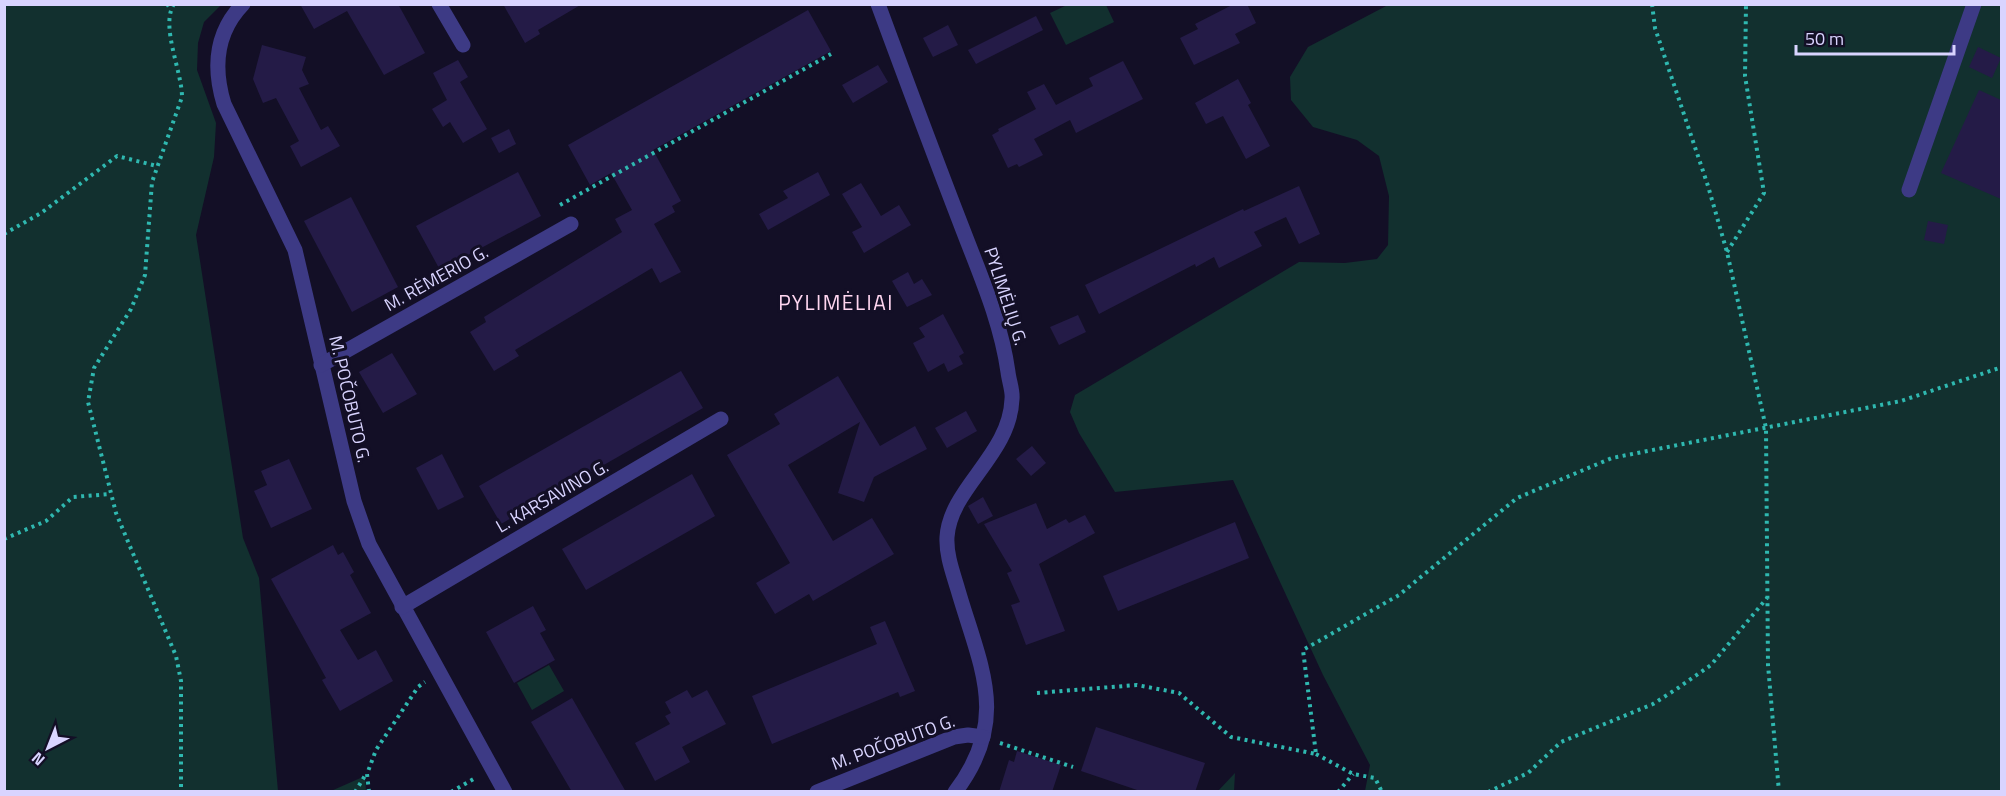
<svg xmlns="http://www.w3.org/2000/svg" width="2006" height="796" font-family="'Titillium Web',sans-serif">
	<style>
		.green { fill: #12302f }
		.building { fill: #241b47 }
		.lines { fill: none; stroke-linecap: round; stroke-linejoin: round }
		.path { stroke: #2fb8b0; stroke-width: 4; stroke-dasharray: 3 4.5; stroke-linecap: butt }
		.street { stroke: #3d3a85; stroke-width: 15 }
		.labels { text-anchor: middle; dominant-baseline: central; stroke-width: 6; stroke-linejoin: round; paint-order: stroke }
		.street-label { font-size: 18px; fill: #d9d4ff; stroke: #130f26 }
		.quarter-label { font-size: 21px; letter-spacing: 1.5px; fill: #ffd6f0; stroke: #130f26 }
	</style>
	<rect width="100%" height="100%" fill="#130f26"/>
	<g class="green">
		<path d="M4,5H221L204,22L198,43L197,70L216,123L214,157L196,235L243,538L259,578L278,791H5Z"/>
		<path d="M1067,5H1106L1114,22L1066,45L1050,13Z"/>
		<path d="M1388,5H2001V791H1365L1370,765L1323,675L1233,480L1115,492L1079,433L1070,412L1075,395L1299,262L1345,263L1377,259L1388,245L1389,196L1379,156L1357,140L1313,127L1291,100L1290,77L1308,47Z"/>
		<path d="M549,665L564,691L532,710L517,683Z"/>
		<path d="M1235,773L1234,791H1218Z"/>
		<path d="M365,776L366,791H331Z"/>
	</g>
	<g class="building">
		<path d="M300,4H398L425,53L384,75L347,11L314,29Z"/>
		<path d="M503,4H582L538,30L540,34L525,43Z"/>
		<path d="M1234,4H1247L1256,23L1235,34L1240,43L1194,65L1180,38L1198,29L1195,24Z"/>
		<path d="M808,10L831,51L653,150L681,201L672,206L675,212L654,224L681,272L660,283L652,268L515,350L519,356L494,371L470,332L486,322L484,317L622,232L615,219L632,210L611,173L590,185L568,145Z"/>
		<path d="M1036,16L1043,30L976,64L968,50Z"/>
		<path d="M948,25L958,45L933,57L923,38Z"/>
		<path d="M262,45L306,57L302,70L309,84L299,88L321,130L328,126L340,146L301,167L290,146L299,141L276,98L263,103L253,79Z"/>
		<path d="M1978,47L2001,58L1992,78L1969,67Z"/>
		<path d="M458,60L468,77L460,82L487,129L463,143L450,122L443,127L432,109L447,100L433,73Z"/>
		<path d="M1123,61L1143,99L1076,133L1070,120L1034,139L1043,155L1019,167L1017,164L1008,168L992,135L999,131L998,129L1036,109L1027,92L1044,84L1056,105L1093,86L1089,78Z"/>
		<path d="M878,65L888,82L853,103L842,85Z"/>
		<path d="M1238,79L1251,103L1248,105L1270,146L1246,159L1223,116L1206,124L1195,103Z"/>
		<path d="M1979,90L2001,100V199L1941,173Z"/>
		<path d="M509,129L516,144L499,153L491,138Z"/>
		<path d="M518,172L541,216L440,270L416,226Z"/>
		<path d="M818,172L830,195L768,230L759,214L788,198L783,191Z"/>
		<path d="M861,183L881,216L899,205L911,225L864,253L852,232L862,227L842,194Z"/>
		<path d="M1299,186L1320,234L1299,244L1286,217L1254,232L1262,246L1219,268L1214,257L1196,267L1195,264L1099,314L1085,285L1243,209L1244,211Z"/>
		<path d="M351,197L398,287L352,312L304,221Z"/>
		<path d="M1928,221L1948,225L1944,244L1924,240Z"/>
		<path d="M908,272L914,284L922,279L932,295L907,307L892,281Z"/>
		<path d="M943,314L964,353L959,356L963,364L948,372L944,363L928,372L913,343L925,337L919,328Z"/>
		<path d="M1078,315L1086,332L1059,345L1050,327Z"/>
		<path d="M392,353L417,394L383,413L359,372Z"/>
		<path d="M681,371L703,408L501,524L479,486Z"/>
		<path d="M838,376L880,446L915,426L927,449L874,477L864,502L838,493L860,422L788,465L833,541L872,518L894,554L813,601L809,594L775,614L756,583L790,563L727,455L780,424L774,414Z"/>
		<path d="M966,411L977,431L947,448L935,428Z"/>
		<path d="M1032,446L1046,463L1031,476L1016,459Z"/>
		<path d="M442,454L464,497L438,510L416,468Z"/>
		<path d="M289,459L312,509L271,528L254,491L267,485L261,471Z"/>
		<path d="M692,474L715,516L586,590L562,549Z"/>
		<path d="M983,497L993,516L978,524L968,506Z"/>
		<path d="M1036,503L1047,529L1066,519L1069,523L1085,515L1095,533L1039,564L1065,631L1026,645L1011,605L1020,602L1007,573L1012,571L984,524Z"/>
		<path d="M1235,522L1249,558L1118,611L1103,576Z"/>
		<path d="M333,545L338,555L343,552L354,572L350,575L371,613L340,630L358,660L376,650L393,681L340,711L322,680L326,678L271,579Z"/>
		<path d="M533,606L546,630L540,633L555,660L514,683L486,632Z"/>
		<path d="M885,621L915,691L900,697L898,692L772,744L752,696L877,644L870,627Z"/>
		<path d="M687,690L692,698L707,690L726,724L682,747L690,762L655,781L635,743L670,724L665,716L671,713L665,702Z"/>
		<path d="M572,698L626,792H572L531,722Z"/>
		<path d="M1096,727L1205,763L1195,792H1143L1081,771Z"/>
		<path d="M1017,751L1061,765L1052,792H999L1009,760L1014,762Z"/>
	</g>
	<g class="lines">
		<g class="path">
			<path d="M167,4L171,10"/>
			<path d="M174,4C160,26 182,71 182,97L152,182L145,275L131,309L94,368L88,402L116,513L176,656L181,681V792"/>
			<path d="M1652,4L1655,28L1708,186L1727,252L1766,428L1768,665L1779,792"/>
			<path d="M560,205L831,54"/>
			<path d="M4,234L41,213L117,156L157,166"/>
			<path d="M1727,252L1764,193L1745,76L1746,4"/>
			<path d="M4,539L46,521L73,497L111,494"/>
			<path d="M1037,693L1137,685L1179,693L1231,737L1316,754L1303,650L1399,595L1517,498L1612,458L1901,401L2002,367"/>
			<path d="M1000,743L1073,767"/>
			<path d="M1316,754L1353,774L1375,778L1382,792"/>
			<path d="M355,792L366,774"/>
			<path d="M369,792L367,774L376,750L418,687L425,682"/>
			<path d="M451,792L477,777"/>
			<path d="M1338,792L1353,774"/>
			<path d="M1488,792L1528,773L1561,742L1653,704L1678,688L1711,665L1767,598"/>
		</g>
		<g class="street">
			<path d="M243,4C215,33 213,68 224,104L295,250L354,501L369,544L505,792"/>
			<path d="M439,4L463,45"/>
			<path d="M878,4C906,80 934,155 963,230C981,277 1001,322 1008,372C1009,381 1013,391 1012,399C1010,455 950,488 947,537C946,555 953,573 958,590C980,666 1011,719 955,792"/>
			<path d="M1909,190L1974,4"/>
			<path d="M321,365L571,224"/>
			<path d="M402,607L721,419"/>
			<path d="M817,792L954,737L968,735L983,737"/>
		</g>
	</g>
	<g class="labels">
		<g class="street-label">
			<text transform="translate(436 278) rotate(-29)">M. RĖMERIO G.</text>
			<text transform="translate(1006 296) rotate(72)">PYLIMĖLIŲ G.</text>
			<text transform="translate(350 399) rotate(77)">M. POČOBUTO G.</text>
			<text transform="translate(552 496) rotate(-30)">L. KARSAVINO G.</text>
			<text transform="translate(893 742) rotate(-20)">M. POČOBUTO G.</text>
		</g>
		<g class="quarter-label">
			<text x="836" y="302">PYLIMĖLIAI</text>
		</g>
	</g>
	<rect width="2006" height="796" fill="none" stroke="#d9d4ff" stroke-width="12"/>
	<g transform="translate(48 748) rotate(222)" stroke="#130f26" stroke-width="4.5" paint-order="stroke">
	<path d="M0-4.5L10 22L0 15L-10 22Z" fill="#d9d4ff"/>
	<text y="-9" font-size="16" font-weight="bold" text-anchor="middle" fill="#d9d4ff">N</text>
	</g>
	<path d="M1796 45v9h158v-9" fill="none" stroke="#d9d4ff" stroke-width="3"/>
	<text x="1805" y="45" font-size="18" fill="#d9d4ff" stroke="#130f26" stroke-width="4.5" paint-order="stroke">50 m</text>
</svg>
